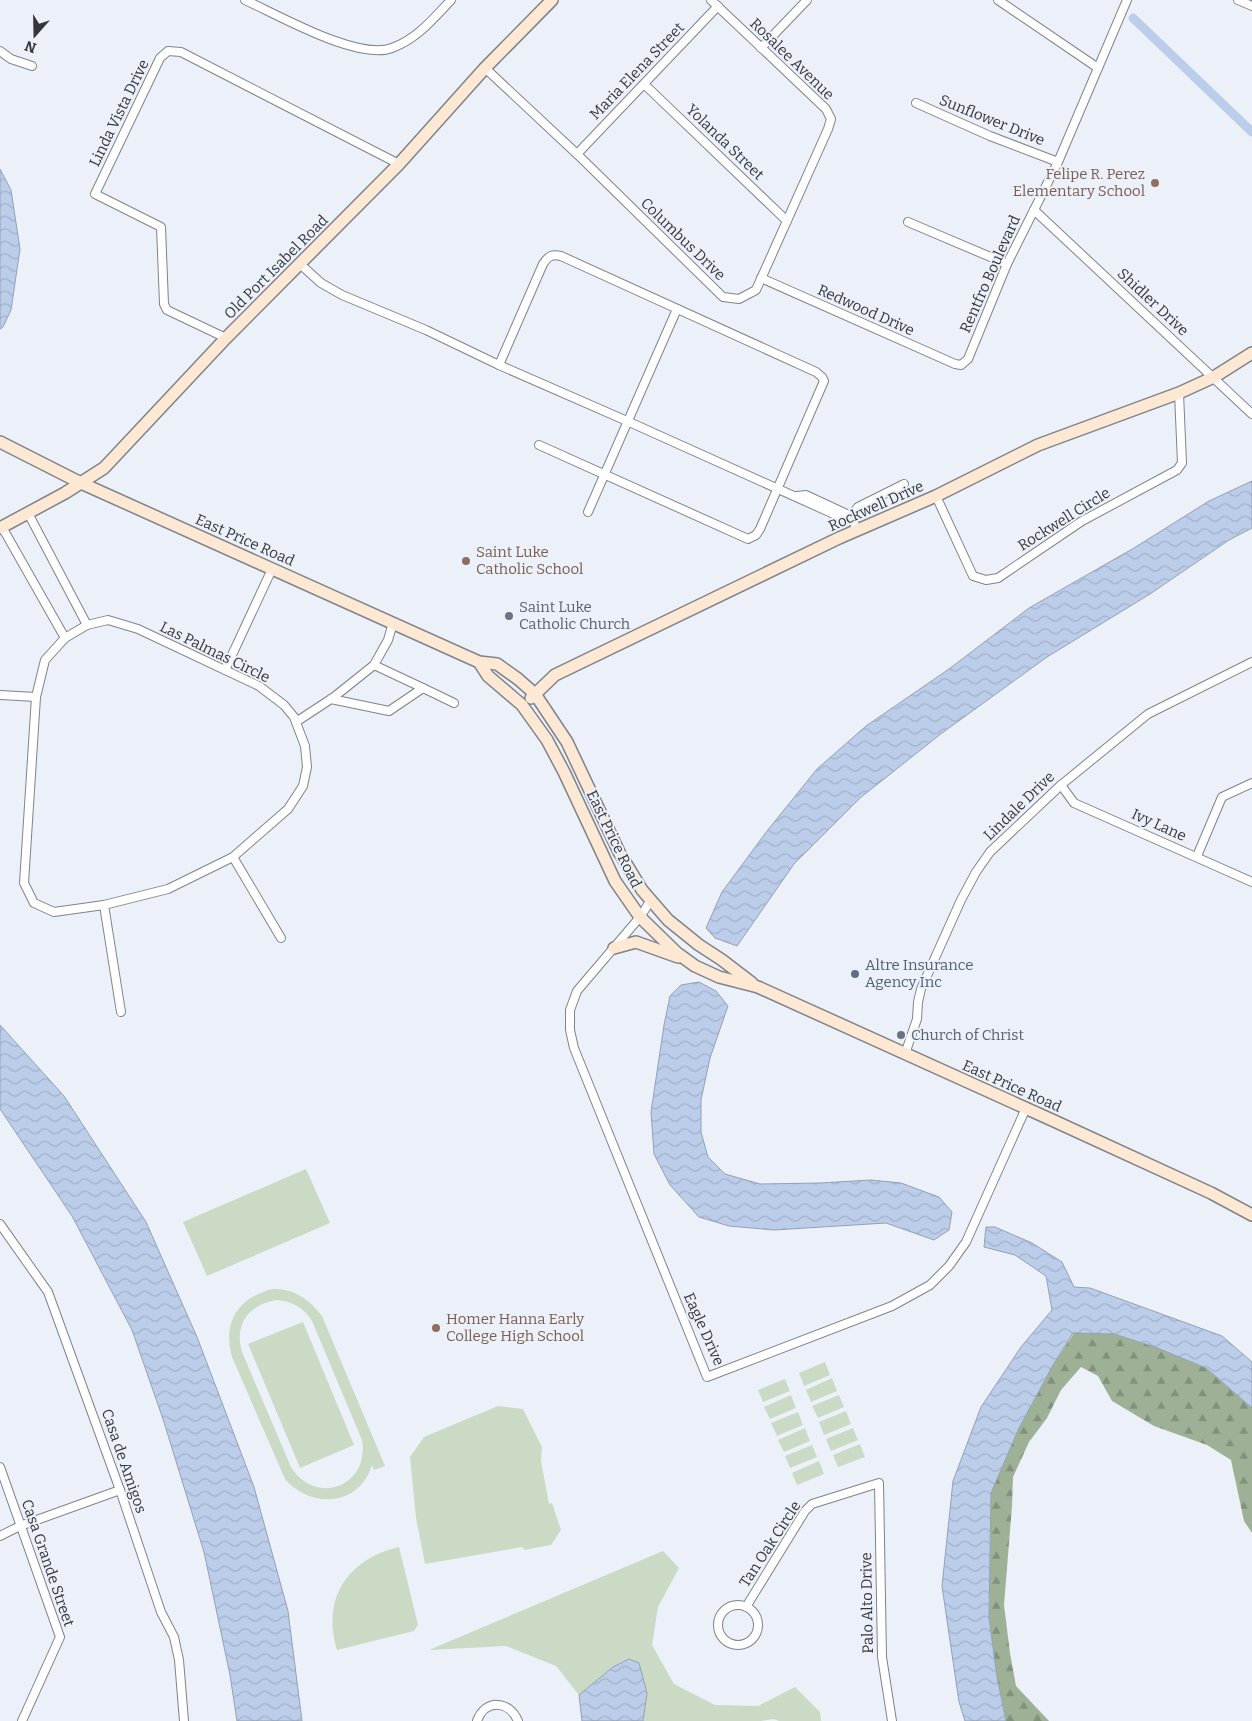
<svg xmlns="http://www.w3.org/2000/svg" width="1252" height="1721" font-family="Bitter,serif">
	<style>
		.green { fill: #cbdac4; fill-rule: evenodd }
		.forest { fill: url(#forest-firs) }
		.water { fill: url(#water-waves); stroke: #93a0b5 }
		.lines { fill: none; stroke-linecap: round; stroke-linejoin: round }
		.canal { stroke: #bccdea; stroke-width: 9 }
		.street-casing { stroke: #7f838a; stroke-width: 10 }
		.secondary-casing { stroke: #7f838a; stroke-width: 14 }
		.street { stroke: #fff; stroke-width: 8 }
		.secondary { stroke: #fde8d4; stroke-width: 11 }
		.education-dot { fill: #8d6e63; stroke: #ecf1f9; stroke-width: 2 }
		.worship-dot { fill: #6b7280; stroke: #ecf1f9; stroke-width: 2 }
		.service-dot { fill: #5c6f8a; stroke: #ecf1f9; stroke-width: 2 }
		.labels { text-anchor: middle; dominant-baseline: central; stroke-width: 4; stroke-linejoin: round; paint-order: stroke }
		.street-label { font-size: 15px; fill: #343639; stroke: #ecf1f9 }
		.education-label { font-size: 15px; fill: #785e54; stroke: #ecf1f9; text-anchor: start }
		.worship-label { font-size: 15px; fill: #5b616d; stroke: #ecf1f9; text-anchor: start }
		.service-label { font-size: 15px; fill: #4e5e75; stroke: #ecf1f9; text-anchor: start }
	</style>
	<defs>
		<pattern id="forest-firs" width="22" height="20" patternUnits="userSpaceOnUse" patternTransform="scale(1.25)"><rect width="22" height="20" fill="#9eb196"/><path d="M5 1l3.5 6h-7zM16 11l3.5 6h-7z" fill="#82917b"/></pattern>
		<pattern id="water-waves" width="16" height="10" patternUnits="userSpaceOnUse" patternTransform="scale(1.25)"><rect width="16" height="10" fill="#bccdea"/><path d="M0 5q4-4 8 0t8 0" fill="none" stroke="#a2b1c9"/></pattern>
	</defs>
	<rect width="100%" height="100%" fill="#ecf1f9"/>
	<g class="green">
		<path d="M306,1169L330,1223L207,1276L183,1222Z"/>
		<path d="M273,1289C295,1289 309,1299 322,1316L385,1466L374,1470L372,1465C359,1507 311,1509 285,1479L232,1357C222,1323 238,1297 273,1289ZM276,1300C292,1301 303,1307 312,1321L362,1440C370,1486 316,1507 291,1467L242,1352C234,1325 248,1305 276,1300Z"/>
		<path d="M303,1322L354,1445L300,1468L248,1344Z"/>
		<path d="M825,1362L830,1375L804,1386L799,1373Z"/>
		<path d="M832,1378L837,1391L811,1402L806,1390Z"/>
		<path d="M785,1379L790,1391L763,1402L758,1390Z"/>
		<path d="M791,1395L796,1408L770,1419L764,1407Z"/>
		<path d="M839,1395L844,1407L818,1418L812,1406Z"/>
		<path d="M498,1406L523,1409L542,1447L541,1461L549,1504L552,1503L561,1530L551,1545L524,1550L523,1547L425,1564L416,1518L410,1457L424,1437Z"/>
		<path d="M846,1411L851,1424L824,1435L819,1422Z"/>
		<path d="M798,1412L803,1425L777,1436L771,1423Z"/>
		<path d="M805,1428L810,1441L784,1452L778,1440Z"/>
		<path d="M853,1428L858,1440L831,1451L826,1439Z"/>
		<path d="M860,1444L865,1457L838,1467L833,1455Z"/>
		<path d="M812,1445L817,1457L790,1468L785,1456Z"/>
		<path d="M819,1461L824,1474L797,1485L792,1473Z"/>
		<path d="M399,1547L418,1625L414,1631L337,1650C321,1598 348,1559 399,1547Z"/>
		<path d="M663,1551L679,1568L658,1607L652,1645L674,1684L715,1705L758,1706L795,1687L820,1712L821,1721H779L774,1719L761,1721H643L647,1693L639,1663L629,1659L613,1667L579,1695L556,1666L506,1646L429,1650Z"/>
	</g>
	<path class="forest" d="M1074,1333L1114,1334L1155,1347L1206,1368L1252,1408V1533L1244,1521L1231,1460L1207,1445L1154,1426L1112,1401L1098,1376L1081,1367L1061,1390L1047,1418L1029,1442L1013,1477L1012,1506L1004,1605L1010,1653L1016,1686L1049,1721H1006L997,1677L989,1618L991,1493L1019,1428L1053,1365Z"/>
	<g class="water">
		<path d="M0,169L11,190L20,249L11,310L3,327L0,329Z"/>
		<path d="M1252,481V528L1229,540L1150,594L1047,657L942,733L860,798L794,864L737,946L715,938L706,928L722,892L767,831L817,769L866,726L949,669L1029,608L1134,548L1209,501Z"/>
		<path d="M699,982L716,991L728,1006L710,1058L701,1100V1132L708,1157L725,1174L760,1184L820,1183L871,1180L901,1183L939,1197L952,1212L949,1230L934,1240L886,1223L774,1230L729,1226L699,1217L670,1185L654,1154L651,1112L664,1025L670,996L681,985Z"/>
		<path d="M0,1025L64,1096L146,1222L197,1337L254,1487L288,1611L302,1721H237L230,1675L204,1552L163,1419L132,1330L72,1216L0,1109Z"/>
		<path d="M986,1227H995L1032,1243L1062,1262L1074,1287L1090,1288L1222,1336L1252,1362V1408L1206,1368L1155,1347L1114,1334L1073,1333L1053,1365L1019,1428L991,1493L989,1618L997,1677L1006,1721H965L959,1702L942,1586L953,1481L981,1407L1021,1347L1052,1310L1046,1276L1015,1255L984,1247Z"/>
		<path d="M629,1659L639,1663L647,1693L643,1721H582L579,1695L613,1667Z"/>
	</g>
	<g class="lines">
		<path class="canal" d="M1133,18L1252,132"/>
		<g class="street-casing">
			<g id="street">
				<path d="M245,0C278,15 358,61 392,48C417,39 433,19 451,0"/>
				<path d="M998,0L1098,68"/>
				<path d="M1238,0L1252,6"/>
				<path d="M761,48L807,0"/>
				<path d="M0,51L11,59L32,66"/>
				<path d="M485,68L577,154L723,297L739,299L756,290L828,129L831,119L826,109L711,0"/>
				<path d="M644,84L787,221"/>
				<path d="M916,103L990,136L1058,162"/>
				<path d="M577,154L718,6"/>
				<path d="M1034,210L1252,414"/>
				<path d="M908,222L1007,264"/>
				<path d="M300,264L321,283L342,295L426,330L499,365L627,421L836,515L851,516"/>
				<path d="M761,278L955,364L961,365L968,359L1007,264L1058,162L1127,0"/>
				<path d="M226,338L167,310L164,304L161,227L95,194L160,58L168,51L181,52L399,164"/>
				<path d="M499,365L543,264C548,256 552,254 561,256L816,372L822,377L824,381L760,529L756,535L748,539L539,445"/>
				<path d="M797,496L806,495L851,516L857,530"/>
				<path d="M936,496L973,576L986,580L998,578L1082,521L1177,470L1182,463L1179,393"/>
				<path d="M588,512L677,309"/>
				<path d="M28,513L87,625"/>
				<path d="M851,516L858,507L904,484"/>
				<path d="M2,527L65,638"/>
				<path d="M108,620L138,629L259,686L284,705L294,717L305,746L307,767L303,786L288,809L233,857L168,889L104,905L54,912L34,903L24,883L36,697L45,660L65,638L87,625Z"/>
				<path d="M225,670L272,569"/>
				<path d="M423,688L454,703"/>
				<path d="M0,695L36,697"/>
				<path d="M331,699L389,711L423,688L374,665"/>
				<path d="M296,722L334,697L374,665L388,640L393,623"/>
				<path d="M1061,785L1074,803L1252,882"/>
				<path d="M1197,856L1222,797L1252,783"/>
				<path d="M233,857L281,938"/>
				<path d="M651,900L640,917L577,991L570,1010V1030L574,1048L707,1377L892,1306L930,1285L949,1266L966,1242L1026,1108"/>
				<path d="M104,905L121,1012"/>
				<path d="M905,1054L917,1019L918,1002L921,989L961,900L976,872L990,852L1061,785L1148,714L1252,662"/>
				<path d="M0,1224L48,1292L120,1490L161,1612L174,1637L179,1660L184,1721"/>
				<path d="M0,1467L60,1637L22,1721"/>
				<path d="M0,1536L20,1526L120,1490"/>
				<circle cx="738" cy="1625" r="20"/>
				<path d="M746,1607L805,1511L812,1504L879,1483L882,1657L892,1721"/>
				<path d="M477,1721C485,1699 509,1700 518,1721"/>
			</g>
		</g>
		<g class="secondary-casing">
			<g id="secondary">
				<path d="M0,442L81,483L479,662L497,664L518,679L535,694L567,742L619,852L642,890L668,920L699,945L722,960L752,983"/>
				<path d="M0,528L65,493L104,468L226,338L399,164L485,68L552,0"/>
				<path d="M479,662L488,676L522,705L547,740L564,772L615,881L640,917L677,953L695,966L719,977L758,987L1052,1120L1211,1193L1252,1215"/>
				<path d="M531,698L555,675L839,538L936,496L1038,445L1179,393L1214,377L1252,353"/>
				<path d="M614,948L636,942L678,957"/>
			</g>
		</g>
		<use href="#street" class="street"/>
		<use href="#secondary" class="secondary"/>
	</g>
	<g class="education-dot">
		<circle cx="1155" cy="183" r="5"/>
		<circle cx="466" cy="561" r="5"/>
		<circle cx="436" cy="1328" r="5"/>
	</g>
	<g class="worship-dot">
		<circle cx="509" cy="616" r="5"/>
		<circle cx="901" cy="1035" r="5"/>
	</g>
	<circle class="service-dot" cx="855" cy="974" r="5"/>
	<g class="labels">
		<g class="street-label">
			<text transform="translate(792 59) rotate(44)">Rosalee Avenue</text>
			<text transform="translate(637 71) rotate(-46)">Maria Elena Street</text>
			<text transform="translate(119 113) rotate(-64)">Linda Vista Drive</text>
			<text transform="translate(992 120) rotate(22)">Sunflower Drive</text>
			<text transform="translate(725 142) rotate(44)">Yolanda Street</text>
			<text transform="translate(683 239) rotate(44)">Columbus Drive</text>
			<text transform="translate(276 267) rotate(-45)">Old Port Isabel Road</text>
			<text transform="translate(990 274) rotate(-66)">Rentfro Boulevard</text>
			<text transform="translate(1153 302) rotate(43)">Shidler Drive</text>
			<text transform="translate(866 310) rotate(24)">Redwood Drive</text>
			<text transform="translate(876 506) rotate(-24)">Rockwell Drive</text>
			<text transform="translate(1064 519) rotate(-32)">Rockwell Circle</text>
			<text transform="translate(245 540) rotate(24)">East Price Road</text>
			<text transform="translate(215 652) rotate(26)">Las Palmas Circle</text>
			<text transform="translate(1019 806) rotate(-44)">Lindale Drive</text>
			<text transform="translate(1159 825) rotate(24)">Ivy Lane</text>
			<text transform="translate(614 839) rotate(64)">East Price Road</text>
			<text transform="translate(1012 1086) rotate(24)">East Price Road</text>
			<text transform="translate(704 1329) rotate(66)">Eagle Drive</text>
			<text transform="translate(124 1461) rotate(71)">Casa de Amigos</text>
			<text transform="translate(770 1544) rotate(-57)">Tan Oak Circle</text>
			<text transform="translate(48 1563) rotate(71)">Casa Grande Street</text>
			<text transform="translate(867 1603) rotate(-91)">Palo Alto Drive</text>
		</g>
		<g class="education-label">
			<text x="1145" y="174" text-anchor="end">Felipe R. Perez<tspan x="1145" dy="17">Elementary School</tspan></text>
			<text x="476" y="552">Saint Luke<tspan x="476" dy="17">Catholic School</tspan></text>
			<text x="446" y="1319">Homer Hanna Early<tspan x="446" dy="17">College High School</tspan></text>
		</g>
		<g class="worship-label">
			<text x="519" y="607">Saint Luke<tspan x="519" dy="17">Catholic Church</tspan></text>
			<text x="911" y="1035">Church of Christ</text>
		</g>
		<g class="service-label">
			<text x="865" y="965">Altre Insurance<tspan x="865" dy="17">Agency Inc</tspan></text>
		</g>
	</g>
	<g transform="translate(35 35) rotate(200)" stroke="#ecf1f9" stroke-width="4" paint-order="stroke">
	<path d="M0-4L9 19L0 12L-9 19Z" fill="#343639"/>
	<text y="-8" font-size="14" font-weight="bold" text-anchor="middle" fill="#343639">N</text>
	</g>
</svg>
